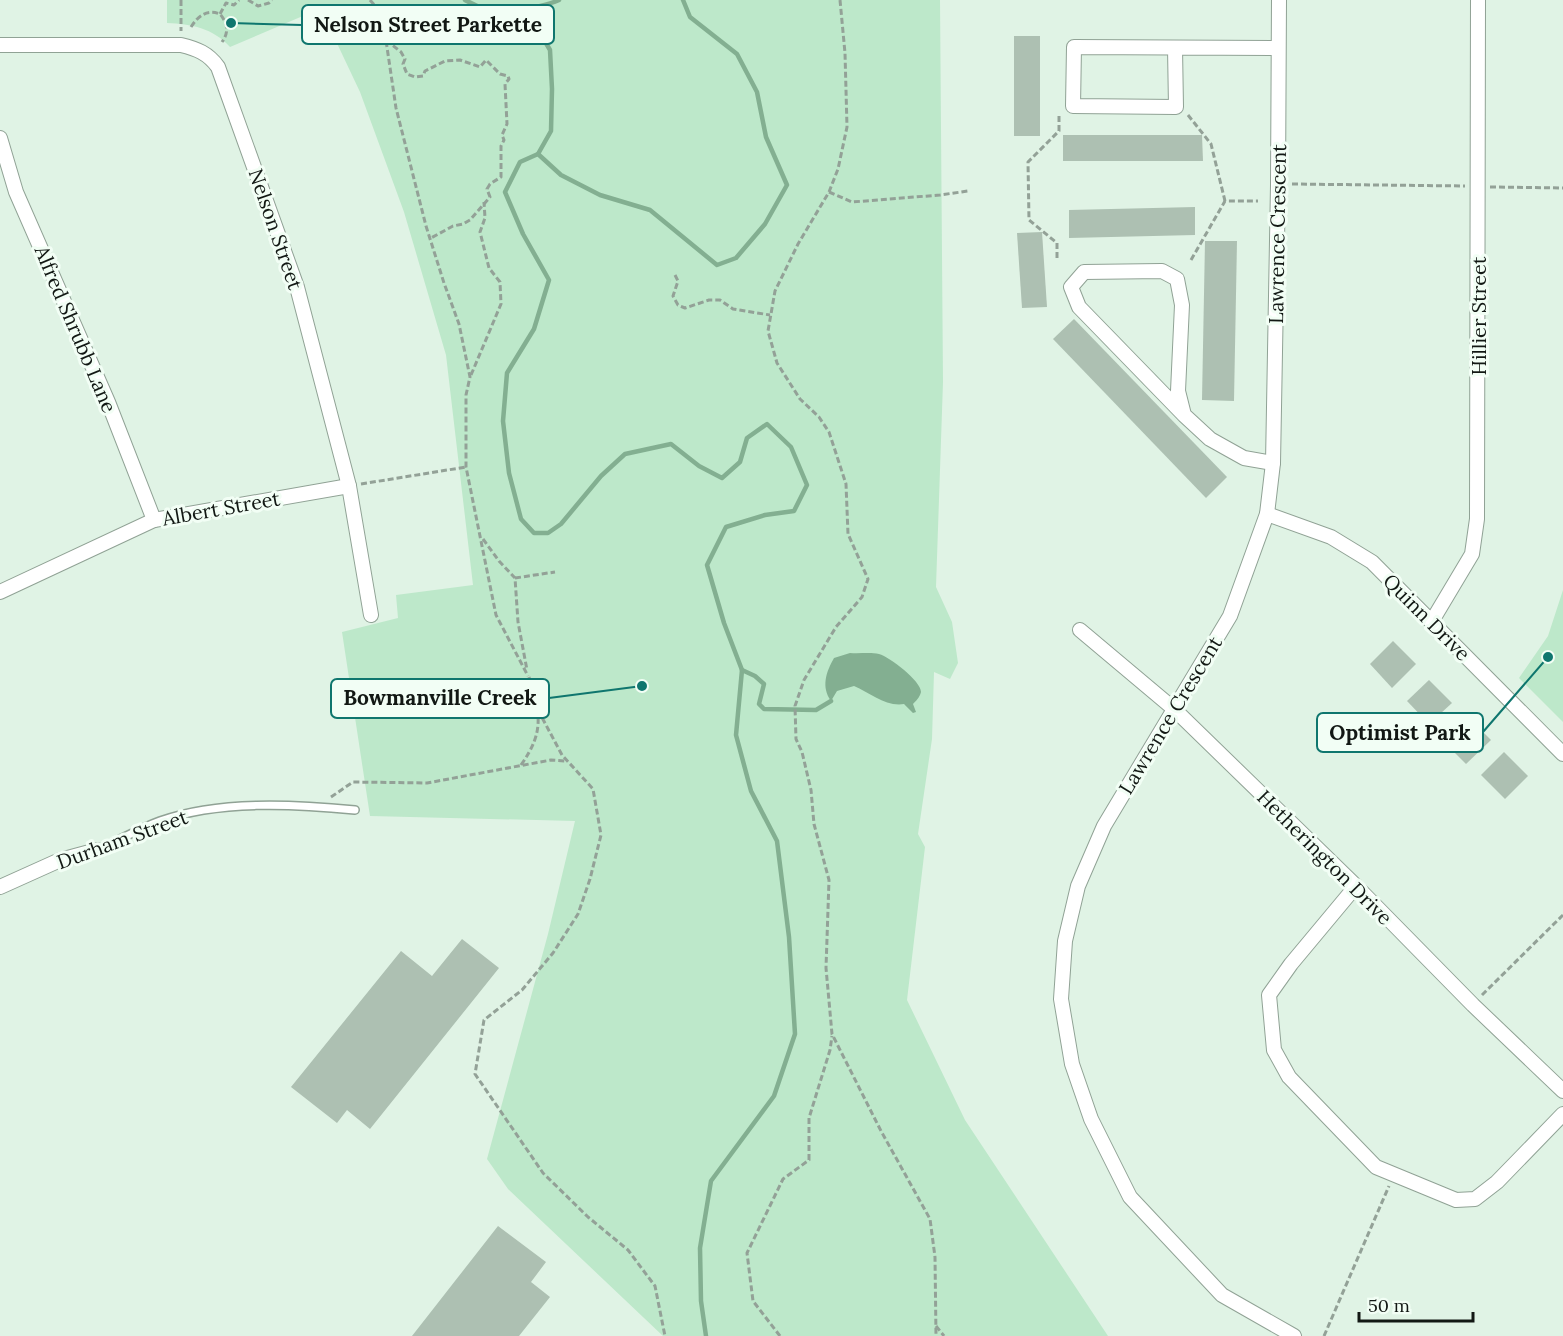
<svg xmlns="http://www.w3.org/2000/svg" width="1563" height="1336" font-family="Lora,serif">
	<style>
		.green { fill: #bde8ca }
		.water { fill: #83af91 }
		.lines { fill: none; stroke-linecap: round; stroke-linejoin: round }
		.stream { stroke: #83af91; stroke-width: 4.5 }
		.building { fill: #adc0b2 }
		.lane-casing { stroke: #90a295; stroke-width: 10 }
		.street-casing { stroke: #90a295; stroke-width: 16 }
		.path { stroke: #93a197; stroke-width: 3; stroke-dasharray: 6 3; stroke-linecap: butt }
		.lane { stroke: #fff; stroke-width: 7 }
		.street { stroke: #fff; stroke-width: 14 }
		.labels { text-anchor: middle; dominant-baseline: central; stroke-width: 6; stroke-linejoin: round; paint-order: stroke }
		.street-label { font-size: 20px; fill: #121814; stroke: #f2fef5 }
		.leader { fill: none; stroke: #0f766e; stroke-width: 2 }
		.callout-dot { fill: #0f766e; stroke: #f2fef5; stroke-width: 2 }
		.callout { fill: #f2fef5; stroke: #0f766e; stroke-width: 2 }
		.callout-label { font-size: 21px; text-anchor: middle; font-weight: bold; fill: #121814 }
	</style>
	<rect width="100%" height="100%" fill="#e0f3e5"/>
	<g class="green">
		<path d="M167,0H940L943,382L936,587L952,622L958,663L950,679L934,672L932,739L918,834L925,847L907,1000L965,1120L1108,1336H663L508,1189L487,1159L548,934L575,821L370,816L342,632L398,618L396,595L473,585L446,355L404,212L360,92L334,37L317,10L230,47C213,28 191,24 167,23Z"/>
		<path d="M1563,590V722L1519,678L1548,636Z"/>
	</g>
	<path class="water" d="M850,653C859,654 870,652 879,654C890,657 921,681 921,692C920,697 916,701 913,704L916,712L913,713L904,704C886,707 870,693 854,686L837,691L831,701C821,687 826,672 834,658Z"/>
	<g class="lines">
		<g class="stream">
			<path d="M465,0C497,16 496,16 531,8C540,6 551,4 559,0"/>
			<path d="M683,0L690,17L737,54L757,92L766,137L787,185L765,224L736,258L717,265L650,210L600,195L561,175L538,154L520,162L505,192L523,234L549,280L534,329L507,373L503,421L509,473L521,519L534,533H548L561,524L601,476L625,454L671,444L699,466L722,478L740,462L747,438L767,424L791,447L807,485L794,511L765,515L726,527L707,565L724,623L742,670L736,735L751,791L777,841L789,937L795,1034L774,1096L711,1181L700,1248L701,1301L706,1336"/>
			<path d="M526,9L550,50L552,89L551,131L538,154"/>
			<path d="M742,670L755,676L764,684L759,704L764,709L816,710L831,701"/>
		</g>
	</g>
	<g class="building">
		<rect x="1014" y="36" width="26" height="100"/>
		<path d="M1063,135H1202L1203,161H1063Z"/>
		<path d="M1195,207V235L1069,238V210Z"/>
		<path d="M1042,232L1047,307L1022,308L1017,233Z"/>
		<path d="M1205,241H1237L1234,401L1202,400Z"/>
		<path d="M1074,319L1227,477L1206,498L1053,339Z"/>
		<path d="M1393,641L1416,664L1392,688L1370,664Z"/>
		<path d="M1429,680L1452,703L1429,724L1407,701Z"/>
		<path d="M1466,715L1491,740L1466,764L1441,739Z"/>
		<path d="M1504,752L1528,776L1505,799L1481,775Z"/>
		<path d="M462,939L499,968L370,1129L347,1110L337,1123L291,1087L401,951L432,976Z"/>
		<path d="M498,1226L546,1262L531,1282L550,1297L519,1336H412Z"/>
	</g>
	<g class="lines">
		<g class="lane-casing">
			<path id="lane" d="M97,850C118,841 138,829 160,821C218,800 294,804 355,810"/>
		</g>
		<g class="street-casing">
			<g id="street">
				<path d="M1279,0L1278,185L1273,463L1267,514L1230,616L1104,826L1078,886L1065,941L1061,999L1072,1064L1091,1119L1130,1197L1222,1295L1294,1336"/>
				<path d="M0,45H181C197,49 208,53 218,67L297,287L349,486L371,615"/>
				<path d="M1175,48L1176,107L1073,106L1074,47L1277,48"/>
				<path d="M0,138L16,192L108,402L154,520"/>
				<path d="M1184,415L1178,391L1182,305L1177,279L1162,271L1084,272L1071,287L1079,307L1184,415L1210,439L1244,458L1273,463"/>
				<path d="M1267,514L1331,537L1372,562L1563,754"/>
				<path d="M0,592L154,520L349,486"/>
				<path d="M1432,621L1472,554L1477,519L1478,0"/>
				<path d="M1080,630L1174,709L1356,886L1473,1005L1563,1091"/>
				<path d="M1356,886L1291,964L1269,995L1274,1050L1289,1077L1376,1167L1456,1200L1475,1199L1497,1182L1563,1114"/>
				<path d="M0,887L60,860L97,850"/>
			</g>
		</g>
		<g class="path">
			<path d="M181,0V31"/>
			<path d="M248,0L258,6L269,3L272,0"/>
			<path d="M370,0L376,7L384,27L396,108L426,226L444,283L459,324L470,377L466,395V467L496,615L528,676"/>
			<path d="M840,0L845,53L847,127L838,169L829,192L798,244L775,291L768,331L777,363L800,399L819,417L829,432L846,484L848,534L868,579L862,597L836,627L804,680L795,706L796,739L802,752L811,790L814,824L829,880L826,968L832,1034L881,1131L930,1219L935,1257L936,1336"/>
			<path d="M220,14L226,3L234,5L239,0"/>
			<path d="M191,27C198,16 207,9 220,14C228,24 229,32 222,42"/>
			<path d="M386,40L401,52L405,59L403,64L407,74L415,77L423,76L425,71L445,61L460,60L480,67L486,60L500,74L508,76L509,79L505,84L507,124L502,135L504,140L501,146V177L490,184L487,189L490,197L470,220L463,224L453,226L431,238"/>
			<path d="M1188,115L1211,144L1225,201"/>
			<path d="M1292,184L1465,186"/>
			<path d="M1490,187L1563,188"/>
			<path d="M829,192L852,202L940,195L968,191"/>
			<path d="M1057,258V243L1029,220L1028,162L1059,131V116"/>
			<path d="M1191,260L1225,201H1258"/>
			<path d="M675,275L678,281L673,296L678,305L685,308L709,300H720L733,309L770,315"/>
			<path d="M471,375L501,304L500,282L489,268L480,232L485,218L484,202"/>
			<path d="M361,484L466,467"/>
			<path d="M483,539L499,561L515,578L518,622L527,670"/>
			<path d="M515,578L555,572"/>
			<path d="M538,710L562,755L593,789L601,835L590,879L578,914L553,953L522,990L484,1020L475,1074L543,1173L588,1217L628,1250L655,1286L665,1336"/>
			<path d="M521,765C545,731 540,714 529,677"/>
			<path d="M331,797L353,782L427,783L551,760L566,761"/>
			<path d="M1482,995L1563,915"/>
			<path d="M936,1326L944,1336"/>
			<path d="M780,1336L753,1301L747,1253L783,1179L809,1160V1118L830,1050L832,1036"/>
			<path d="M1324,1336L1389,1186"/>
		</g>
		<use href="#lane" class="lane"/>
		<use href="#street" class="street"/>
	</g>
	<g class="labels">
		<g class="street-label">
			<text transform="translate(276 229) rotate(71)">Nelson Street</text>
			<text transform="translate(1277 234) rotate(-89)">Lawrence Crescent</text>
			<text transform="translate(1478 316) rotate(-90)">Hillier Street</text>
			<text transform="translate(76 329) rotate(67)">Alfred Shrubb Lane</text>
			<text transform="translate(221 508) rotate(-10)">Albert Street</text>
			<text transform="translate(1427 617) rotate(45)">Quinn Drive</text>
			<text transform="translate(1170 715) rotate(-59)">Lawrence Crescent</text>
			<text transform="translate(122 839) rotate(-20)">Durham Street</text>
			<text transform="translate(1325 857) rotate(45)">Hetherington Drive</text>
		</g>
	</g>
	<path class="leader" d="M231 23L302 25M642 686L549 698M1548 657L1483 732"/>
	<g class="callout-dot">
		<circle cx="231" cy="23" r="6"/>
		<circle cx="642" cy="686" r="6"/>
		<circle cx="1548" cy="657" r="6"/>
	</g>
	<g class="callout">
		<rect x="302" y="5" width="252" height="39" rx="6"/>
		<rect x="331" y="679" width="218" height="39" rx="6"/>
		<rect x="1317" y="713" width="166" height="39" rx="6"/>
	</g>
	<g class="callout-label">
		<text x="428" y="32">Nelson Street Parkette</text>
		<text x="440" y="705">Bowmanville Creek</text>
		<text x="1400" y="740">Optimist Park</text>
	</g>
	<path d="M1359 1312v9h114v-9" fill="none" stroke="#121814" stroke-width="3"/>
	<text x="1368" y="1312" font-size="18" fill="#121814" stroke="#f2fef5" stroke-width="4.5" paint-order="stroke">50 m</text>
</svg>
